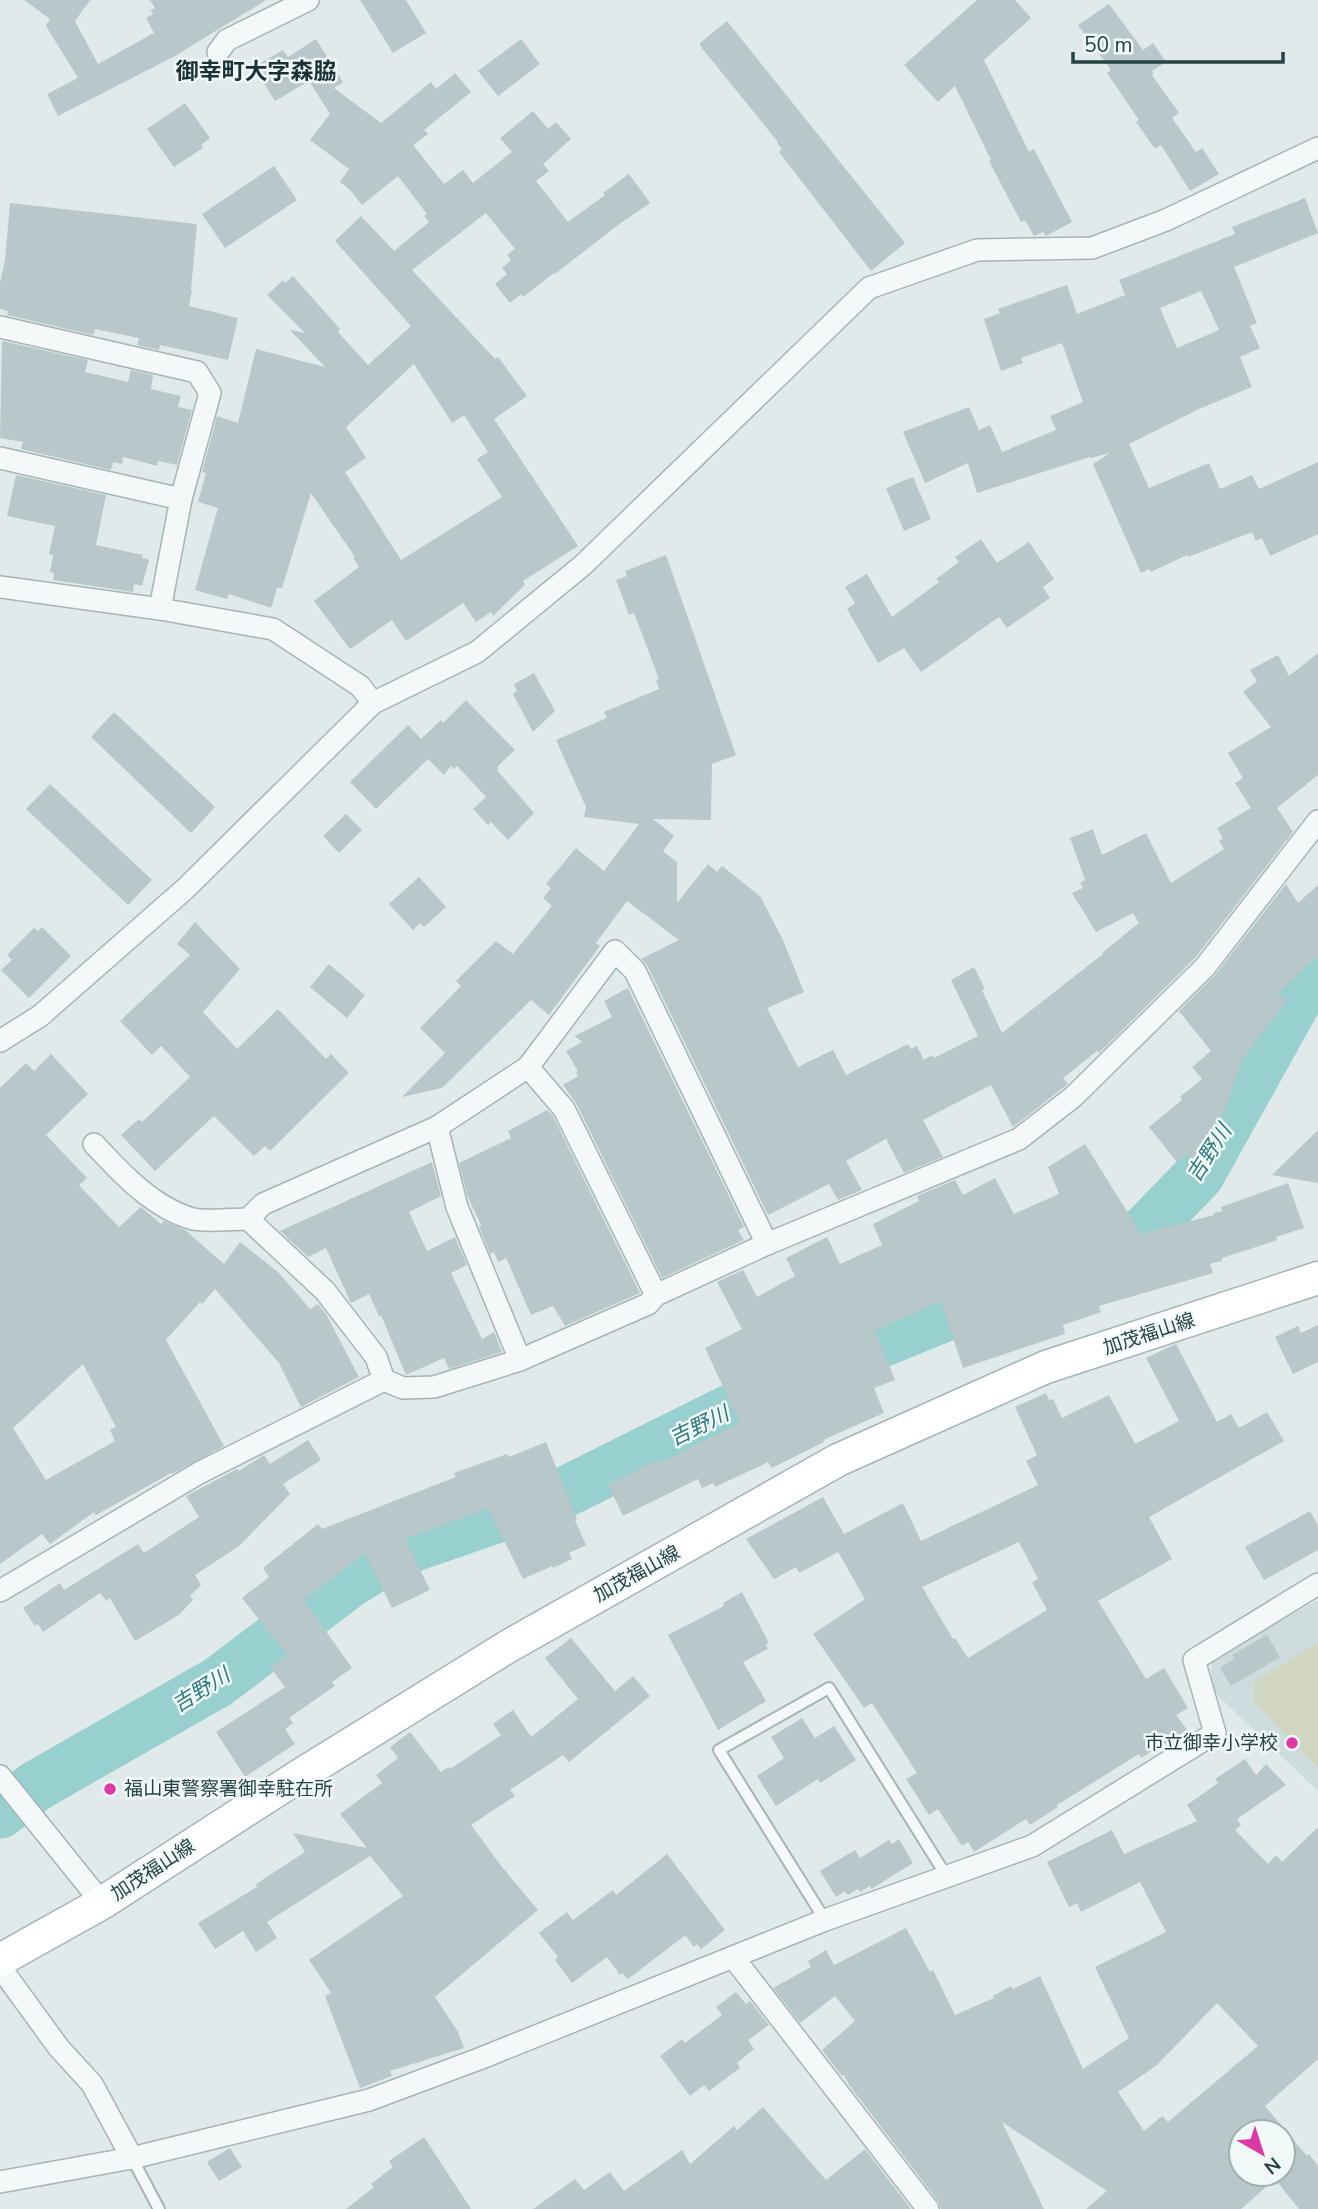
<svg xmlns="http://www.w3.org/2000/svg" width="1318" height="2209" font-family="'Nunito Sans','Noto Sans JP',sans-serif">
	<style>
		.built { fill: #cfdcde }
		.green { fill: #d1d6c1 }
		.lines { fill: none; stroke-linecap: round; stroke-linejoin: round }
		.river { stroke: #98cfcf; stroke-width: 51 }
		.building { fill: #b8c7ca; fill-rule: evenodd }
		.service-casing { stroke: #a5b4b6; stroke-width: 14 }
		.minor-casing { stroke: #a5b4b6; stroke-width: 24 }
		.secondary-casing { stroke: #a5b4b6; stroke-width: 35 }
		.service { stroke: #f5f8f9; stroke-width: 10 }
		.minor { stroke: #f5f8f9; stroke-width: 21 }
		.secondary { stroke: #fff; stroke-width: 32 }
		.poi-dot { fill: #dd39a5; stroke: #f1f8f8; stroke-width: 2.5 }
		.labels { text-anchor: middle; dominant-baseline: central; stroke-width: 5; stroke-linejoin: round; paint-order: stroke }
		.street-label { font-size: 19px; fill: #274245; stroke: #f1f8f8 }
		.poi-label { font-size: 19px; fill: #274245; stroke: #f1f8f8; text-anchor: end }
		.water-label { font-size: 21px; font-style: italic; fill: #2d7a7e; stroke: #f1f8f8 }
		.quarter-label { font-size: 23px; font-weight: bold; fill: #1a3236; stroke: #f1f8f8 }
	</style>
	<rect width="100%" height="100%" fill="#e1eaeb"/>
	<path class="built" d="M1318,1600V1791L1216,1694L1210,1683L1212,1659Z"/>
	<path class="green" d="M1318,1643V1768L1254,1702L1255,1681Z"/>
	<g class="lines">
		<g class="river">
			<path d="M1079,1262L1145,1231L1199,1175L1307,981L1318,968"/>
			<path d="M0,1813L36,1786L218,1682L350,1582L400,1551L553,1498L796,1377L1009,1290"/>
		</g>
	</g>
	<g class="building">
		<path d="M24,0H90L75,21L98,64L154,33L146,18L153,14L151,10L155,8L150,0H266L175,56L58,116L47,94L78,78L46,26L50,19Z"/>
		<path d="M360,0H406L426,33L393,53Z"/>
		<path d="M977,0H1015L1031,18L984,60L1029,152L1034,149L1072,222L1046,236L1043,232L1034,236L1025,220L1021,222L989,161L991,160L955,86L938,102L904,65Z"/>
		<path d="M1109,4L1143,50L1153,43L1166,62L1152,71L1154,74L1152,75L1179,113L1172,118L1196,152L1202,148L1219,174L1190,191L1161,145L1155,149L1136,122L1139,120L1107,73L1111,70L1078,25Z"/>
		<path d="M727,21L905,243L871,271L779,152L782,149L777,143L778,142L701,47L700,43Z"/>
		<path d="M316,39L343,82L334,88L381,123L431,82L436,89L455,73L471,92L424,130L428,134L413,145L444,184L463,170L473,183L512,152L500,138L533,111L548,129L556,122L571,139L543,164L549,171L536,181L568,222L605,195L603,193L629,174L650,203L618,225L555,274L554,273L523,297L521,294L510,303L495,284L507,274L502,268L511,260L507,255L515,249L486,213L412,270L495,359L498,357L527,396L494,419L578,546L523,581L525,585L493,616L491,612L476,622L463,603L406,641L392,620L350,649L314,601L359,567L353,558L355,557L311,493L282,588H277L271,608L229,594L227,599L195,590L218,508L198,502L206,473L202,472L217,416L238,423L256,349L325,367L290,330L305,333L267,295L283,280L285,283L293,276L340,329L338,332L368,365L411,326L335,241L361,216L394,251L429,222L424,216L427,214L398,176L362,205L350,190L340,182L349,169L310,140L330,114L309,81L275,101L254,67L283,50L288,57ZM414,364L452,423L464,415L488,452L477,459L502,497L401,560L345,472L366,458L346,427Z"/>
		<path d="M521,39L540,64L498,96L478,71Z"/>
		<path d="M185,103L210,138L201,145L203,148L174,167L147,129Z"/>
		<path d="M274,166L297,200L225,248L202,214Z"/>
		<path d="M1305,198L1318,233L1234,267L1257,323L1250,326L1260,348L1240,357L1252,387L1199,409L1129,444L1149,488L1209,463L1220,489L1252,475L1259,489L1318,462V534L1270,556L1262,538L1256,541L1252,532L1188,557L1187,555L1151,572L1149,569L1141,573L1093,464L1110,453L1091,458L1090,457L977,493L968,463L925,483L903,432L969,407L979,430L990,425L1002,452L1056,430L1050,416L1083,402L1062,343L1021,358L1023,363L1001,371L984,319L1000,313L998,309L1067,285L1077,314L1125,295L1119,280L1235,234L1232,227ZM1201,291L1219,330L1177,348L1160,308Z"/>
		<path d="M10,203L197,224L191,290L192,291L189,306L238,318L228,360L160,345L159,350L137,345L139,338L95,329L93,335L7,315L8,311L0,309V283L5,260Z"/>
		<path d="M2,341L88,360L85,372L128,382L131,370L153,375L151,389L181,396L178,407L192,410L177,465L158,461L157,466L123,457L122,464L113,462L111,470L21,449L23,442L0,438Z"/>
		<path d="M16,475L106,495L96,545L143,555L142,558L149,560L142,586L134,584L133,592L53,580L54,573L50,572L53,555L49,554L55,526L7,516Z"/>
		<path d="M913,477L931,519L904,531L886,488Z"/>
		<path d="M981,539L997,563L1029,542L1054,579L1043,587L1050,598L1007,628L999,617L921,672L904,648L878,663L847,609L855,603L845,587L867,574L892,617L939,582L936,579L959,562L955,557Z"/>
		<path d="M666,555L736,755L712,764L711,820L653,819L674,836L663,851L677,862V903L708,864L717,872L722,866L760,896L782,938L804,992L767,1008L798,1067L833,1050L846,1075L908,1044L911,1049L917,1046L924,1060L932,1055L934,1058L978,1036L951,980L974,967L985,989L982,990L1002,1033L1103,954L1102,953L1139,923L1133,913L1096,932L1072,893L1083,888L1080,883L1085,880L1070,838L1093,829L1102,855L1146,833L1171,883L1224,849L1219,841L1223,838L1217,828L1251,808L1235,783L1243,778L1228,753L1271,727L1243,692L1257,681L1250,670L1278,655L1289,676L1318,653V775L1277,808L1293,832L1195,958L1099,1053L1097,1051L1063,1078L1068,1084L1064,1087L1013,1127L991,1085L923,1120L943,1157L904,1173L886,1139L846,1161L862,1190L838,1200L829,1184L768,1215L647,965L641,959L679,940L627,901L596,943L600,946L549,1015L531,1000L442,1088L402,1097L445,1053L420,1028L461,986L456,981L496,941L513,954L552,906L543,898L551,888L546,884L576,848L604,871L639,824L584,817L586,807L556,740L607,718L604,712L659,689L656,680L659,679L634,613L629,615L616,580L627,576L625,571Z"/>
		<path d="M534,673L555,711L533,732L513,694L517,691L514,684Z"/>
		<path d="M466,700L515,750L497,767L499,768L497,770L534,813L508,840L491,822L488,825L473,809L486,797L457,766L454,769L451,766L444,775L428,759L376,809L350,782L408,725L421,739L441,720L443,723Z"/>
		<path d="M114,712L215,807L191,833L91,737Z"/>
		<path d="M50,784L152,880L128,905L26,809Z"/>
		<path d="M346,814L362,830L339,853L323,836Z"/>
		<path d="M419,877L446,907L424,927L420,923L413,930L389,904Z"/>
		<path d="M1286,884L1298,903L1318,885V956L1278,994L1287,1001L1242,1059L1220,1125L1192,1160L1187,1154L1177,1162L1149,1127L1182,1100L1180,1097L1202,1079L1192,1067L1211,1051L1179,1011L1215,975Z"/>
		<path d="M195,922L240,969L203,1012L237,1049L278,1009L326,1059L331,1054L349,1073L270,1151L265,1146L254,1156L214,1116L155,1171L121,1135L139,1119L142,1122L190,1077L161,1046L152,1055L120,1021L190,955L177,944Z"/>
		<path d="M42,927L71,956L29,998L1,970L12,960L7,955L34,928L38,931Z"/>
		<path d="M329,964L365,995L347,1018L310,987Z"/>
		<path d="M628,988L744,1227L738,1230L744,1240L662,1278L576,1103L563,1085L578,1076L576,1072L578,1071L566,1051L582,1042L575,1036L612,1017L604,1001Z"/>
		<path d="M51,1054L88,1094L46,1135L87,1178L79,1185L119,1227L141,1207L161,1224L164,1221L185,1230L224,1264L240,1242L278,1272L310,1309L318,1304L326,1314L359,1377L301,1407L279,1363L215,1289L202,1304L200,1302L166,1340L224,1446L172,1474L171,1473L96,1515L94,1512L50,1544L42,1534L0,1564V1088L26,1063L34,1071ZM83,1364L116,1427L110,1430L115,1441L46,1480L13,1428Z"/>
		<path d="M547,1110L553,1116L640,1293L565,1326L553,1306L531,1315L506,1258L498,1262L494,1252L490,1254L479,1226L481,1225L467,1195L459,1163L511,1138L508,1131Z"/>
		<path d="M1318,1130V1183L1272,1175Z"/>
		<path d="M1085,1144L1141,1234L1214,1215V1213L1222,1211L1221,1207L1288,1183L1304,1228L1276,1237L1277,1240L1222,1258V1261L1210,1264L1213,1273L1099,1306L1101,1312L1063,1325L1065,1334L963,1368L941,1301L875,1331L895,1380L874,1388L884,1413L823,1440L824,1442L772,1468L768,1462L715,1487L713,1483L702,1488L698,1479L623,1516L608,1484L657,1460L659,1463L740,1423L705,1348L742,1329L717,1282L743,1270L757,1297L795,1276L786,1258L827,1237L840,1264L882,1245L873,1224L919,1201L917,1196L955,1180L963,1195L995,1178L1014,1214L1059,1194L1048,1167Z"/>
		<path d="M432,1162L441,1196L409,1212L427,1251L455,1237L467,1265L451,1273L482,1339L494,1332L502,1352L449,1369L444,1358L406,1375L381,1315L379,1316L369,1294L351,1303L326,1248L308,1257L280,1231Z"/>
		<path d="M1318,1325V1362L1293,1374L1275,1337L1298,1326L1301,1333Z"/>
		<path d="M1176,1344L1217,1422L1231,1414L1239,1428L1267,1412L1284,1441L1149,1517L1172,1559L1098,1601L1146,1679L1164,1668L1188,1708L1176,1715L1187,1730L1141,1758L1139,1754L1057,1805L1058,1807L1030,1825L1026,1819L974,1852L968,1842L962,1846L938,1809L929,1815L906,1779L917,1773L872,1703L864,1708L813,1634L865,1599L838,1552L799,1573L796,1567L774,1579L746,1539L823,1497L844,1534L903,1503L921,1541L1038,1485L1026,1461L1037,1455L1015,1407L1046,1393L1049,1400L1053,1399L1062,1418L1109,1395L1135,1444L1179,1421L1146,1358ZM1019,1542L1038,1579L1032,1582L1047,1610L968,1658L955,1638L953,1639L922,1587Z"/>
		<path d="M308,1440L321,1460L283,1484L290,1494L239,1546L195,1575L201,1585L190,1596L193,1600L179,1615L135,1641L110,1598L106,1601L100,1593L43,1632L38,1624L35,1626L23,1608L60,1583L64,1590L138,1544L144,1553L199,1517L186,1496L237,1469L239,1471L264,1455L270,1464Z"/>
		<path d="M546,1442L577,1519L575,1520L586,1545L569,1553L572,1559L553,1568L552,1566L523,1579L488,1508L405,1539L430,1590L392,1608L365,1553L304,1600L352,1668L332,1682L335,1686L289,1718L293,1723L285,1729L295,1744L245,1777L216,1732L285,1687L270,1667L287,1655L242,1598L269,1577L263,1568L318,1524L322,1529L456,1477L454,1473L507,1454L509,1457Z"/>
		<path d="M1310,1511L1318,1525V1550L1264,1580L1245,1547Z"/>
		<path d="M742,1592L769,1643L766,1644L768,1649L743,1662L766,1701L718,1730L668,1635L724,1606L723,1603Z"/>
		<path d="M1267,1635L1280,1657L1231,1686L1220,1668L1234,1659L1232,1655Z"/>
		<path d="M571,1638L615,1691L633,1676L650,1696L569,1762L563,1755L510,1790L515,1796L471,1825L502,1867L538,1910L435,1997L458,2032L464,2048L390,2071L392,2076L360,2088L325,1996L331,1993L309,1960L403,1896L370,1856L267,1922L277,1938L256,1952L243,1931L215,1949L198,1923L257,1887L256,1884L305,1852L293,1833L367,1848L340,1814L382,1783L376,1775L398,1758L390,1747L410,1732L441,1772L448,1767L450,1769L501,1735L493,1724L513,1710L531,1737L578,1699L545,1658Z"/>
		<path d="M802,1718L815,1738L834,1726L856,1760L820,1783L818,1779L776,1806L757,1776L784,1758L771,1737Z"/>
		<path d="M1245,1759L1256,1775L1266,1764L1286,1785L1237,1819L1241,1825L1235,1830L1268,1864L1276,1855L1282,1862L1318,1827V2059L1265,2106L1307,2156L1309,2154L1318,2166V2209H1299L1275,2179L1241,2209H1086L1107,2191L1002,2122L1044,2209H941L938,2201L849,2085L844,2075L842,2076L822,2050L855,2021L835,1996L800,2023L773,1988L811,1967L808,1961L826,1950L834,1965L906,1928L930,1972L933,1970L955,2015L994,1998L993,1996L1011,1986L1013,1989L1040,1976L1083,2069L1129,2038L1095,1967L1166,1932L1140,1882L1081,1912L1077,1903L1069,1907L1047,1862L1112,1830L1124,1854L1197,1821L1187,1805L1218,1783L1215,1779ZM1217,2003L1258,2046L1168,2122L1162,2116L1144,2131L1118,2092L1157,2065ZM1241,2132H1283V2174H1241Z"/>
		<path d="M899,1839L913,1863L871,1889L870,1886L860,1892L858,1889L848,1895L845,1891L836,1897L820,1871L855,1850L860,1858L889,1840L892,1844Z"/>
		<path d="M667,1854L725,1930L701,1949L697,1944L694,1947L686,1936L683,1937L628,1979L622,1973L620,1975L607,1957L572,1983L555,1960L558,1957L539,1933L567,1912L573,1920L613,1890L616,1895Z"/>
		<path d="M736,1992L746,2004L750,2001L769,2025L748,2040L754,2049L737,2063L740,2068L709,2091L704,2085L690,2096L660,2056L682,2039L685,2043L722,2015L716,2007Z"/>
		<path d="M763,2107L826,2180L865,2149L911,2209H533L575,2179L584,2190L610,2172L624,2191L682,2150L690,2164L734,2126L737,2130Z"/>
		<path d="M424,2137L471,2209H346L374,2187L371,2184L393,2167L389,2161Z"/>
		<path d="M230,2148L242,2167L219,2181L207,2162Z"/>
	</g>
	<g class="lines">
		<g class="service-casing">
			<g id="service">
				<path d="M825,1920L719,1750L829,1688L947,1877"/>
				<path d="M132,2158L159,2209"/>
			</g>
		</g>
		<g class="minor-casing">
			<g id="minor">
				<path d="M218,52L227,40L308,0"/>
				<path d="M0,327L197,372L210,393L181,499L160,609"/>
				<path d="M0,458L181,499"/>
				<path d="M0,587L160,609L273,629L360,686L373,703"/>
				<path d="M0,1041L40,1016L185,889L373,703L477,652L583,565L869,288L977,250L1092,248L1166,220L1318,148"/>
				<path d="M528,1067L564,1109L656,1295"/>
				<path d="M437,1127L457,1207L520,1360"/>
				<path d="M94,1144C121,1173 153,1208 193,1219C207,1222 233,1219 248,1219L263,1204L437,1127L528,1067L615,951L635,971L767,1244"/>
				<path d="M248,1219L325,1291L376,1357L384,1380"/>
				<path d="M0,1591L199,1473L384,1380L403,1388L434,1387L520,1360L648,1304L656,1295L767,1244L1019,1139L1073,1097L1205,967L1318,821"/>
				<path d="M0,1776L102,1903"/>
				<path d="M733,1957L928,2209"/>
				<path d="M0,1967L59,2048L92,2084L132,2158"/>
				<path d="M0,2182L132,2158L369,2100L479,2059L825,1920L1032,1846L1215,1733L1194,1660L1318,1584"/>
			</g>
		</g>
		<g class="secondary-casing">
			<path id="secondary" d="M0,1960L102,1903L299,1776L507,1647L838,1460L1046,1367L1318,1278"/>
		</g>
		<use href="#service" class="service"/>
		<use href="#minor" class="minor"/>
		<use href="#secondary" class="secondary"/>
	</g>
	<g class="poi-dot">
		<circle cx="1292" cy="1743" r="7"/>
		<circle cx="110" cy="1789" r="7"/>
	</g>
	<g class="labels">
		<g class="street-label">
			<text transform="translate(1149 1334) rotate(-18)">加茂福山線</text>
			<text transform="translate(637 1574) rotate(-29)">加茂福山線</text>
			<text transform="translate(153 1870) rotate(-33)">加茂福山線</text>
		</g>
		<g class="poi-label">
			<text x="1278" y="1743">市立御幸小学校</text>
			<text x="124" y="1789" text-anchor="start">福山東警察署御幸駐在所</text>
		</g>
		<g class="water-label">
			<text transform="translate(1209 1153) rotate(-57)">吉野川</text>
			<text transform="translate(699 1426) rotate(-26)">吉野川</text>
			<text transform="translate(201 1690) rotate(-32)">吉野川</text>
		</g>
		<g class="quarter-label">
			<text x="256" y="71">御幸町大字森脇</text>
		</g>
	</g>
	<g transform="translate(1262 2153) rotate(141)"><circle r="33" fill="#f1f8f8" stroke="#a0afb0" stroke-width="2"/>
	<path d="M0-5L12 26L0 18L-12 26Z" fill="#dd39a5"/>
	<text y="-10" font-size="19" font-weight="bold" text-anchor="middle" fill="#274245">N</text>
	</g>
	<path d="M1073 52v10h210v-10" fill="none" stroke="#274245" stroke-width="3.5"/>
	<text x="1084" y="52" font-size="21" fill="#274245" stroke="#f1f8f8" stroke-width="5" paint-order="stroke">50 m</text>
</svg>
